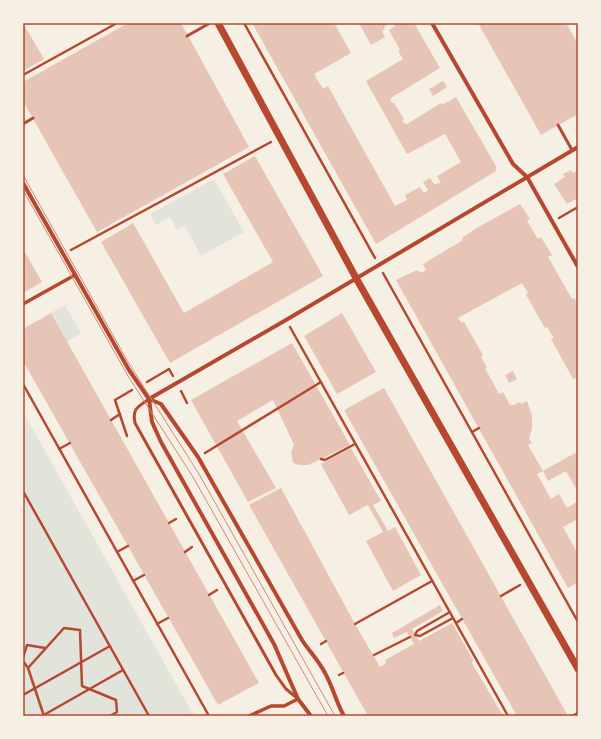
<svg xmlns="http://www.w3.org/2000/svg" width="601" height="739" font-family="Karla,sans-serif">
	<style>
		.green { fill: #e2e4dc }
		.building { fill: #e6c5b7 }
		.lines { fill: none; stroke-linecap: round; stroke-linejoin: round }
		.path { stroke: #b5482f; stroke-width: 2.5 }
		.service { stroke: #b5482f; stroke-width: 3 }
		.pedestrian { stroke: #b5482f; stroke-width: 3.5 }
		.minor { stroke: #b5482f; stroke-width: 4 }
		.tertiary { stroke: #b5482f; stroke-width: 7 }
		.tram { stroke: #cf8b77; stroke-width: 1 }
		.neatline { fill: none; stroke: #b5482f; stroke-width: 1.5 }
	</style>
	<rect width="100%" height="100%" fill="#f6efe4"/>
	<g class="green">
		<path d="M214,179L244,232L201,256L185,226L177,230L170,217L156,225L150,214Z"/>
		<path d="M65,305L81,333L67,342L51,313Z"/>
		<path d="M23,412L31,426L194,716H23Z"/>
	</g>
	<g class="building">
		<path d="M23,23L44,59L23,71Z"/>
		<path d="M128,23H181L249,147L97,232L23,101V82Z"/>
		<path d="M252,23H334L351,53L314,74L323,89L328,86L395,206L407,200L405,195L420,187L424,193L428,190L423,182L430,178L434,184L441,183L437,176L461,162L445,134L407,154L366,81L403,59L398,51L400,50L389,30L395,26L393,23H414L440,68L396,95H394L390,100L393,103H394L404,119L402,120L404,123L407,124L441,103L442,105L456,97L496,166V171L376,244Z"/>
		<path d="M359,23H390L384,27L385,29L382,31L385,37L371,45Z"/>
		<path d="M478,23H566L578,44V114L541,135Z"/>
		<path d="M443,81L447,87L433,96L429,89Z"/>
		<path d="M255,156L323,276L170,363L101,242L133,223L184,313L273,262L223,174Z"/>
		<path d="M571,170L573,173L578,170V198L567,204L554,184L565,177L563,174Z"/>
		<path d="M520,204L530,219L527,221L538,239L541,237L552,255L548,257L572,299L574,298L578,304V382L576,378L573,379L551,339L554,338L547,327L545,328L526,295L528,293L522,283L458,318L462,323L464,322L483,355L481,357L487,368H485L499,394L503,392L510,405H515L517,403L519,402L522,404L527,401L532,415V428L529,439L532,443L528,445L543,471L537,474L551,499L559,494L567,508L578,501V519L563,527L578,554V582L568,588L396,280L417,270L418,272L420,271L421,273L426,270L423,264L463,240L462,238L475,229Z"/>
		<path d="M23,249L42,282L23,293Z"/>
		<path d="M51,313L259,683L218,705L23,361V329Z"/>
		<path d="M342,313L376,372L337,394L304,336Z"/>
		<path d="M292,343L350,445L308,465H299L293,463L291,452L294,445L273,400L237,421L276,488L248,502L191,400Z"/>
		<path d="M513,371L517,379L509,383L505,375Z"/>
		<path d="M384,388L567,714L563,716H517L344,410Z"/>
		<path d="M351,448L381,501L373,505L388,531L395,527L421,575L393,591L366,541L383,532L368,505L349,515L321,464Z"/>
		<path d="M575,453L578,458V492L566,471L548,481L543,471Z"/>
		<path d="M281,488L355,624L380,667L386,663L385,660L414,644L407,632L394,638L392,633L440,605L443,611L412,629L419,641L452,623L473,660L472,663L503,716H368L249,505Z"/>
	</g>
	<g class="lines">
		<g class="path">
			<path d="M244,23L375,258"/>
			<path d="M23,75L117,23"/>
			<path d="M559,218L578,207"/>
			<path d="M71,250L271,142"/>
			<path d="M383,273L578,622"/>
			<path d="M290,327L508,716"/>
			<path d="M147,382L169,369L173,376"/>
			<path d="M23,384L209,716"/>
			<path d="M181,391L187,403"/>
			<path d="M111,420L120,414"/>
			<path d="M472,432L479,428"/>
			<path d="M127,436L115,400L132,390"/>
			<path d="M59,449L70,443"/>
			<path d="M205,453L321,382"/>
			<path d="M321,459L325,460L355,444"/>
			<path d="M23,491L149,716"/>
			<path d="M169,523L176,519"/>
			<path d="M117,552L128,546"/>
			<path d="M185,552L192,547"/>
			<path d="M133,581L144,575"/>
			<path d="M209,595L217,590"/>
			<path d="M501,596L520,585"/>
			<path d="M450,612L417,631L415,635L420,636L453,618"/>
			<path d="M456,623L462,619"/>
			<path d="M157,624L168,618"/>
			<path d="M355,624L432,581"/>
			<path d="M321,644L326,641"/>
			<path d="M374,655L410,637"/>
			<path d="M23,658L27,645L45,648"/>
			<path d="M23,661L28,668L44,716"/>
			<path d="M28,668L64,628L80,630L82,686L116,700L117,712L110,716"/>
			<path d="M339,675L343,673"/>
			<path d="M23,695L110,646"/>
			<path d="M42,716L123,670"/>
			<path d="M572,716L578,713"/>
		</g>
		<g class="service">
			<path d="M187,36L210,23"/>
			<path d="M23,124L33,118"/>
			<path d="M558,125L572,150"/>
			<path d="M149,399C138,407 132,408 135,423L276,675L286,689L297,698"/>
		</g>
		<g class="pedestrian">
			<path d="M23,304L75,275"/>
			<path d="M249,716L271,706H284L298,699"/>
		</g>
		<g class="minor">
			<path d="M432,23L513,164L527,177L578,267"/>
			<path d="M23,183L129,370L149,399L152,422L161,442L274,644L298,699L311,716"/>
			<path d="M149,399L286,320L578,147"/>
			<path d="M149,399L161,404L198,457L302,640C309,651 319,661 325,673C333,687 336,702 344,716"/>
		</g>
		<path class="tertiary" d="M218,23L356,278L578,669"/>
		<g class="tram">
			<path d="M23,175L128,362L199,474L335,716"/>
			<path d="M23,190L128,376L193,477L328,716"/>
		</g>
	</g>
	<rect width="601" height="739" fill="none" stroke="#f6efe4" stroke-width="48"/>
	<rect x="24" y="24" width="553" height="691" class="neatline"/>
</svg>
